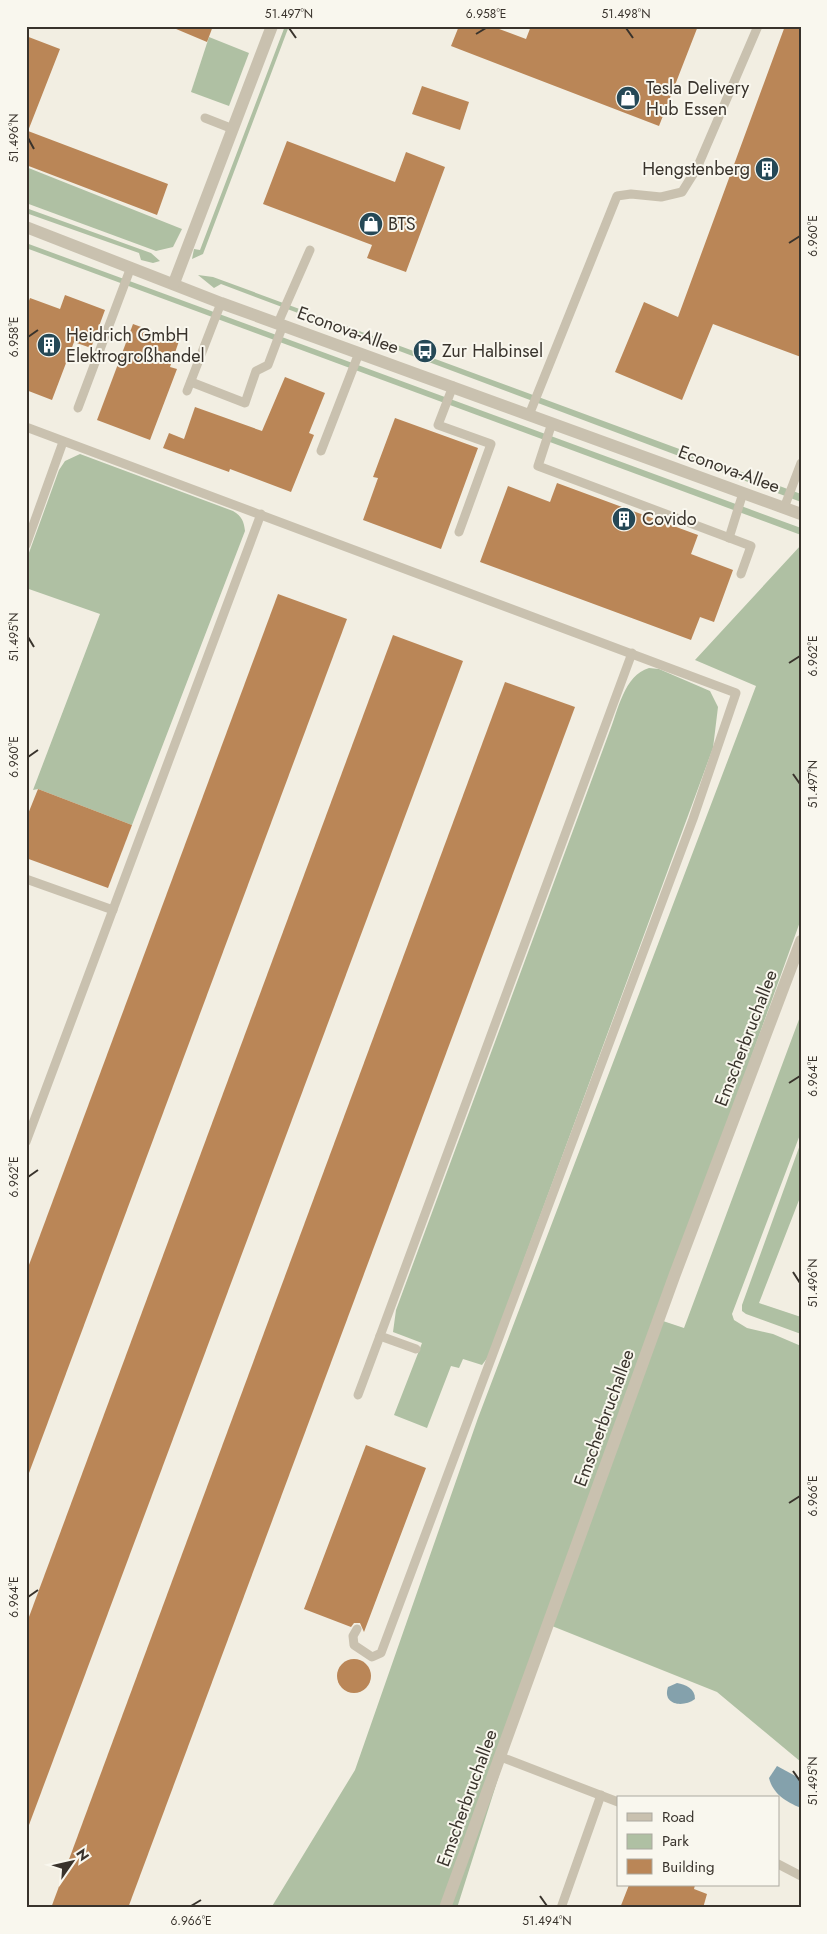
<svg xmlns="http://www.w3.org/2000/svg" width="827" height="1934" font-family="Jost,sans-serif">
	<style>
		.green { fill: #afc0a3 }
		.water { fill: #84a1ac }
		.building { fill: #ba8657 }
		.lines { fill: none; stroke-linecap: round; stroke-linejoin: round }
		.lane { stroke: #c9c1af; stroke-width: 9 }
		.street { stroke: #c9c1af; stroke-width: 12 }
		.ticks { fill: none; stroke: #39332c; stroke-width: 2 }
		.labels { text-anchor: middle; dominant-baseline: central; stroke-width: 4; stroke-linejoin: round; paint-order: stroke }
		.poi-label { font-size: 18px; fill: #39332c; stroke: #f9f7ee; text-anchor: start }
		.street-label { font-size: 18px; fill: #39332c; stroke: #f9f7ee }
		.neatline { fill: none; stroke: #39332c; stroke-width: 2 }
		.ticks-label { font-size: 12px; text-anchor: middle; fill: #39332c }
	</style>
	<rect width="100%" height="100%" fill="#f2eee2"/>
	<g class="green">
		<path d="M285,26H289L203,254L192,259L194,249L200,250Z"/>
		<path d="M209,37L249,53L229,106L191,92Z"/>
		<path d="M26,167L182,229L173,247L156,251L26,203Z"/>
		<path d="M26,208L151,253L160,261L153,263L141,260L139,253L26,213Z"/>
		<path d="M26,243L801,528V535L26,248Z"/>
		<path d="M198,275L213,277L801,494V502L221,284L214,288Z"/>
		<path d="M80,454L233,511C242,516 244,522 245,531L132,825L38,789L33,790L100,614L26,588V561L59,470L65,461Z"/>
		<path d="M801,545V919L657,1319L684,1328L801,1014V1132L732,1314L734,1320L747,1328L773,1334L801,1346V1762L717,1692L547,1624L457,1908H271L355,1770L478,1418L756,686L695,660Z"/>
		<path d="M649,668L659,669L710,691L718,707L713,748L488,1357L482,1365L463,1359L459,1368L451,1366L427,1428L394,1415L422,1343L393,1332L396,1310L609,733C618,711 624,675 649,668Z"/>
		<path d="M801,1142V1195L759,1303L801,1317V1334L746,1314L742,1311V1305Z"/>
	</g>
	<g class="water">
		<path d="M677,1683C686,1685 695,1688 695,1699C683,1708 662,1705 668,1687Z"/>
		<path d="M777,1766L801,1779V1808C786,1802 773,1794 769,1778Z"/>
	</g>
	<g class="building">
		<path d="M169,26H213L207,42Z"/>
		<path d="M459,26H491L526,39L531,26H698L659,126L451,46Z"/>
		<path d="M785,26H801V357L713,324L682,400L615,372L644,302L678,317Z"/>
		<path d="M26,36L60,49L28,131L168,184L157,215L26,165Z"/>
		<path d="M422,86L469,102L460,130L412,114Z"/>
		<path d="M287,141L395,182L406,152L445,167L406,272L367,258L372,245L263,204Z"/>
		<path d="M65,295L105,310L91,348L74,342L52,400L26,390V309L30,298L60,309Z"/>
		<path d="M133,324L179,341L170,367L177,369L150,440L97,420Z"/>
		<path d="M285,377L325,393L309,433L314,435L291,492L230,469L229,472L163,448L169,433L184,439L195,407L262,431Z"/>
		<path d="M395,418L478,448L441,549L363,520L378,478L373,477Z"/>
		<path d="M557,483L698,535L691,554L733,570L714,622L700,617L691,640L480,562L508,486L550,502Z"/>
		<path d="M278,594L347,619L26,1481V1273Z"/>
		<path d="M393,635L463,661L26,1833V1625Z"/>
		<path d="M505,682L575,707L128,1908H51Z"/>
		<path d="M38,789L132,825L108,888L26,858V819Z"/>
		<path d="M366,1445L426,1468L364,1632L360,1623H354L351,1627L304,1609Z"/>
		<circle cx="354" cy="1676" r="17"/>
		<path d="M629,1885H695L694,1889L707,1894L703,1908H620Z"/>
	</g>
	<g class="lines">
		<g class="lane">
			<path d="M205,118L233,129"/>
			<path d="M278,323L310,250"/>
			<path d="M191,382L245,403L256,371L268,365L283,325"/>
			<path d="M453,386L438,425L491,444L459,532"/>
			<path d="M187,391L221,303"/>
			<path d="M78,408L131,267"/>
			<path d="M529,415L617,196L631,194L661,197L682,192L697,168L758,26"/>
			<path d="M552,423L538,466L751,546L741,574"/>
			<path d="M26,427L736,693L693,819L381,1653L372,1657L354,1645L353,1636L357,1629"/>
			<path d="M321,451L359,353"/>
			<path d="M784,508L801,463"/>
			<path d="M729,538L743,493"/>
			<path d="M26,545L63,442"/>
			<path d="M26,879L113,910"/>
			<path d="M26,1142L261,514"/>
			<path d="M416,1349L380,1336L632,653"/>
			<path d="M358,1395L380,1336"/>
			<path d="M501,1757L618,1802"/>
			<path d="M778,1864L801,1876"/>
			<path d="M561,1908L601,1795"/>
		</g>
		<g class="street">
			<path d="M26,227L221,303L801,514"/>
			<path d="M174,283L272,26"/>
			<path d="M445,1908L675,1274L801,941"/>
		</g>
	</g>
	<path class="ticks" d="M289,28L296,38M626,28L633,38M476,34L486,28M28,138L34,149M789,243L800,236M28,337L38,330M28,637L34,647M789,663L800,656M28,757L38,750M793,774L800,784M789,1083L800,1076M28,1177L38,1170M793,1272L800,1283M789,1503L800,1496M28,1597L38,1590M793,1771L800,1781M540,1896L547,1906M191,1906L201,1900"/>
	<defs>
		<g id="shop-disc" transform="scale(1.25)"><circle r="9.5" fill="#254856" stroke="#f9f7ee"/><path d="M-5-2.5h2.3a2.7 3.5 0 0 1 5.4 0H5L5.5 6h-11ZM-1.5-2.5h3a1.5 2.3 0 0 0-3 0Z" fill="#fff"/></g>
		<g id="building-disc" transform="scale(1.25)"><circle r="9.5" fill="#254856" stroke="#f9f7ee"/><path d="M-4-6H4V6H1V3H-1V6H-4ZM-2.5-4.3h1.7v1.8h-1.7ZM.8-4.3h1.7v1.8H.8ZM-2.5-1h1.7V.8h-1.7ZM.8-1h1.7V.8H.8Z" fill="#fff"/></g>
		<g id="bus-disc" transform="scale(1.25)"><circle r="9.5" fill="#254856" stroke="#f9f7ee"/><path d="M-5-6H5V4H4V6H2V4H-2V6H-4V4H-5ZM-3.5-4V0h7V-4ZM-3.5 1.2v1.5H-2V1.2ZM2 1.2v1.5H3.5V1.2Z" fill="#fff"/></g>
	</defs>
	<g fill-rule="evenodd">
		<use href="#shop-disc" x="628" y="98"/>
		<use href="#building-disc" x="767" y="169"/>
		<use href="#shop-disc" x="371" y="224"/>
		<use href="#building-disc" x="49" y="345"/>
		<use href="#bus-disc" x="425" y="351"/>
		<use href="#building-disc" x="624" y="519"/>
	</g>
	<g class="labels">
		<g class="poi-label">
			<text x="646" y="88">Tesla Delivery<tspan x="646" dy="21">Hub Essen</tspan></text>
			<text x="750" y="169" text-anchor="end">Hengstenberg</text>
			<text x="388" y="224">BTS</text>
			<text x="66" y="335">Heidrich GmbH<tspan x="66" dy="21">Elektrogroßhandel</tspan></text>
			<text x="442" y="351">Zur Halbinsel</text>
			<text x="642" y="519">Covido</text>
		</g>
		<g class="street-label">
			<text transform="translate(348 330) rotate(20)">Econova-Allee</text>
			<text transform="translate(729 469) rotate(20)">Econova-Allee</text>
			<text transform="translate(746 1038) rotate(-69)">Emscherbruchallee</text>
			<text transform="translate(604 1418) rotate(-70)">Emscherbruchallee</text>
			<text transform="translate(467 1798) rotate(-70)">Emscherbruchallee</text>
		</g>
	</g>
	<rect width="827" height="1934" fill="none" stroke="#f9f7ee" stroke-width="55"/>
	<rect x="617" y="1796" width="162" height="90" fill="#f9f7ee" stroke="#aca9a0"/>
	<rect x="627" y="1813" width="25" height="8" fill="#c9c1af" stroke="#aca9a0"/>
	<text x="662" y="1822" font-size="15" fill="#39332c">Road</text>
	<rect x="627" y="1834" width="25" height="15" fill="#afc0a3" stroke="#aca9a0"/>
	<text x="662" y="1846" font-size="15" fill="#39332c">Park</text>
	<rect x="627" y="1859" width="25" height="15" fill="#ba8657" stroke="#aca9a0"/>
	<text x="662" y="1872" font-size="15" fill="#39332c">Building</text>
	<g transform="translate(72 1862) rotate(56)" stroke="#f9f7ee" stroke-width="4" paint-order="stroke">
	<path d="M0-4L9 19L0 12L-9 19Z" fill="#39332c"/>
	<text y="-8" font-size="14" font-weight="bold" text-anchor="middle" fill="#39332c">N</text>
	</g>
	<rect x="28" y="28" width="772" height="1878" class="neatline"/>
	<g class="ticks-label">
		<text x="289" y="18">51.497°N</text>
		<text x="486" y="18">6.958°E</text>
		<text x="626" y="18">51.498°N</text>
		<text transform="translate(14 138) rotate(-90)" y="4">51.496°N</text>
		<text transform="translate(813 236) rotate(-90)" y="4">6.960°E</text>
		<text transform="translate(14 337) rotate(-90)" y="4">6.958°E</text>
		<text transform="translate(14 637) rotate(-90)" y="4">51.495°N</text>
		<text transform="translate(813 656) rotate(-90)" y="4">6.962°E</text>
		<text transform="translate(14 757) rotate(-90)" y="4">6.960°E</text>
		<text transform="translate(813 784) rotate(-90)" y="4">51.497°N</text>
		<text transform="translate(813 1076) rotate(-90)" y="4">6.964°E</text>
		<text transform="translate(14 1177) rotate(-90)" y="4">6.962°E</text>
		<text transform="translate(813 1283) rotate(-90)" y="4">51.496°N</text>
		<text transform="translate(813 1496) rotate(-90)" y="4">6.966°E</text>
		<text transform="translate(14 1597) rotate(-90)" y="4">6.964°E</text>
		<text transform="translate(813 1781) rotate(-90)" y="4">51.495°N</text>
		<text x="191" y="1925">6.966°E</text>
		<text x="547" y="1925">51.494°N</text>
	</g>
</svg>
